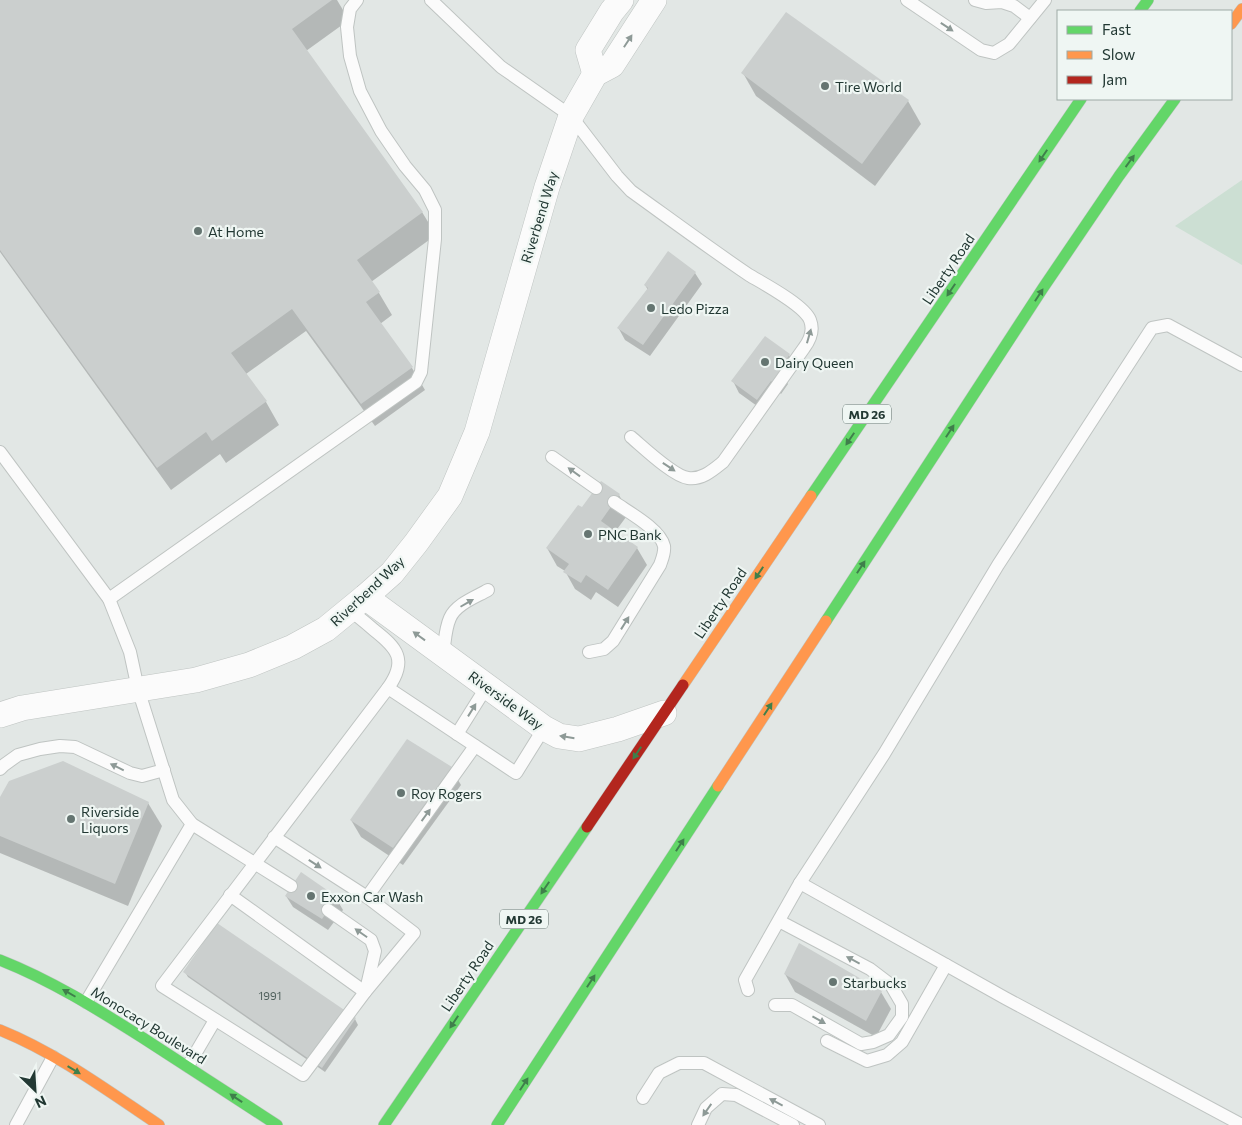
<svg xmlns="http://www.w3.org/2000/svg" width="1242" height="1125" font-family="Commissioner,sans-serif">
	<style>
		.green { fill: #ccdfd3 }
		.shadow { fill: #0003 }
		.building { fill: #cbcfce }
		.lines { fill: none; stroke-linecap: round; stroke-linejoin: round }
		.lane-casing { stroke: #bfc4c2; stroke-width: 14 }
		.street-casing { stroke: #bfc4c2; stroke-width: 26 }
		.fast-casing { stroke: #bec5c2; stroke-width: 12 }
		.slow-casing { stroke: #bec5c2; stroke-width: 12 }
		.jam-casing { stroke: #bec5c2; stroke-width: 12 }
		.lane { stroke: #fbfbfb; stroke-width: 12 }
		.street { stroke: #fbfbfb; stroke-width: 25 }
		.fast { stroke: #63d668; stroke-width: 11 }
		.slow { stroke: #ff974d; stroke-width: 11 }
		.jam { stroke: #b3261e; stroke-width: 11 }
		.oneway { fill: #8e9a97 }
		.oneway2 { fill: #3f7f4b }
		.poi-dot { fill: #657571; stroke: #eff6f3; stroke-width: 2 }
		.labels { text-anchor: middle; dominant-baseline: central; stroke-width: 4.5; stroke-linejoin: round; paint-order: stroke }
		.number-label { font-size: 11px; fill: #4d5e5a }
		.shield { fill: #eff6f3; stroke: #60716d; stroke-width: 1 }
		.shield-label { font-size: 12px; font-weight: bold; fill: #223833 }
		.poi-label { font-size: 14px; fill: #223833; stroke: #eff6f3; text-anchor: start }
		.street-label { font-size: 14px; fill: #223833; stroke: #eff6f3 }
	</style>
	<rect width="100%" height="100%" fill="#e2e7e5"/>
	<path class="green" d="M1242,180V265L1175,226Z"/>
	<g class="shadow">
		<path d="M0,0H337L349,20L306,51L422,212L436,235L371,282L379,293L392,315L380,324L412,368L425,390L375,426L306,331L246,374L266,402L279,425L226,463L220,454L171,490L0,252Z"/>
		<path d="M743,73L908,101L921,124L875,186L756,96Z"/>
		<path d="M695,273L702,284L650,356L625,340L619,329L648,290L645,285Z"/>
		<path d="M789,355L796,367L786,381L788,384L781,394L778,391L764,411L739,393L733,381Z"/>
		<path d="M619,495L629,513L615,532L637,548L647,565L618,607L596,592L591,600L575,589L565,571L557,566L547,548L582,509Z"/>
		<path d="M451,768L461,785L403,865L361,837L351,820Z"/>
		<path d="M0,800L148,803L162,826L128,906L0,853Z"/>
		<path d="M286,896L336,898L343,910L328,930L293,907Z"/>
		<path d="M218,925L355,1019L358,1025L325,1072L188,977L185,972Z"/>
		<path d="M785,974L881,992L891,1009L876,1037L795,992Z"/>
	</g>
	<g class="building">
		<path d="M0,0H332L292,29L423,212L357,260L380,292L366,302L413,367L361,404L292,309L231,353L267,401L212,441L206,432L157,468L0,250Z"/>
		<path d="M786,12L909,100L862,164L741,73Z"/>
		<path d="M668,251L696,272L643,345L617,328L648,288L644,285Z"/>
		<path d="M765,336L790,354L779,370L782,372L774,383L771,381L757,400L731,381Z"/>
		<path d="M601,481L620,494L601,521L638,547L608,590L586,575L581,583L563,572L569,564L546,548L578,505L582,507Z"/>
		<path d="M407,739L452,767L393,848L350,820Z"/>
		<path d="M63,761L149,802L115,884L0,836V797L9,781Z"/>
		<path d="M301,872L337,897L322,919L285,896Z"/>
		<path d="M217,923L356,1018L322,1068L183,972Z"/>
		<path d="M799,943L882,991L866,1021L784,974Z"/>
	</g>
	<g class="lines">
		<g class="lane-casing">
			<g id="lane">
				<path d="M431,0L501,67L571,116L617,176L631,191C670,219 709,248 749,275C764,284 804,305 810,320C814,330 810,340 804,348L723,462C713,470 702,480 688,478C673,476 643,447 631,437"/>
				<path d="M907,0L981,50L994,53L1009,44L1045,0"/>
				<path d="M975,0L986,3L1002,2L1014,6L1030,18"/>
				<path d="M0,452L109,599L130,652L138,689L173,800L192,824L291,886"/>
				<path d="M552,457L596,488"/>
				<path d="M109,599L416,382L421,372L435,239V210L425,190L405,166L381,131L360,91L350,56L347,27L350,9L357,0"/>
				<path d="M349,610C358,616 366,623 374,630C397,648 408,660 388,688"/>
				<path d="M589,652L604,649L613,641L660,565C662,559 665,553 664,546C660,529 628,512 614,502"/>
				<path d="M443,654C445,642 445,629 450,618C456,604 476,597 488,590"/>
				<path d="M457,734L487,686"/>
				<path d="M0,769L4,765L18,755L40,749L60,746L75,747L130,773L142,776L164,770"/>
				<path d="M274,837L367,897L475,746"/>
				<path d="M230,895L365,992"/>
				<path d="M367,897L414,933L365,992L303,1075L162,986L388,688L516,773L544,728"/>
				<path d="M328,910L371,940L375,951L366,990"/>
				<path d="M748,990L745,980L800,883"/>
				<path d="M86,1002L192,824"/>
				<path d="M775,1005H792L861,1044L873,1042L889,1035L902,1017V1004L891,985L870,969L779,921"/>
				<path d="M827,1041L867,1061L887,1055L902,1042L946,965"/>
				<path d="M188,1066L215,1020"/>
				<path d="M643,1098L659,1073L679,1063H704L819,1125"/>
				<path d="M16,1125L53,1057"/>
				<path d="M698,1125L706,1108L722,1094L736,1095L793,1125"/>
				<path d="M1242,1125L1005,998L800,883L884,754L998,565L1152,328L1168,325L1242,365"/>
			</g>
		</g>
		<g class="street-casing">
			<g id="street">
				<path d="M595,74L588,50L612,11L621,0"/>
				<path d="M365,597L544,728L559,736L579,739L618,729L664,713"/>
				<path d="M0,715L22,708L196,680L249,665L293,647L326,629L365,597L392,573L416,543L450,496L477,432L547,187L571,116L595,74L612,65L654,0"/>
			</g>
		</g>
		<g class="fast-casing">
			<g id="fast">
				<path d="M1140,11L1148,0"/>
				<path d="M811,496L1081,99"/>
				<path d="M826,621L1043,288L1119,176L1175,99"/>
				<path d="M0,960C51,980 97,1009 143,1038C188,1067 232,1096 277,1125"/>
				<path d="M384,1125L587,827"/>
				<path d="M497,1125L718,786"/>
			</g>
		</g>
		<g class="slow-casing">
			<g id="slow">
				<path d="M1231,24L1242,9"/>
				<path d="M683,685L811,496"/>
				<path d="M718,786L826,621"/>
				<path d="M0,1030C57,1053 108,1091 159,1125"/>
			</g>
		</g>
		<g class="jam-casing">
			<path id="jam" d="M587,827L683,685"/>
		</g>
		<use href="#lane" class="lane"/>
		<use href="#street" class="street"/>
		<use href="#fast" class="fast"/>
		<use href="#slow" class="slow"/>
		<use href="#jam" class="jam"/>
	</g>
	<defs><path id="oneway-solid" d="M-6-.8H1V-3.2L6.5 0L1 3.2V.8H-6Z" transform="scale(1.25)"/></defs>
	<g class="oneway">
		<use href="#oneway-solid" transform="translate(947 27) rotate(34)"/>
		<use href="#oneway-solid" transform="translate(628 41) rotate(-57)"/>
		<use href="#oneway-solid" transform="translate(809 336) rotate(-74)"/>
		<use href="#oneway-solid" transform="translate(669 467) rotate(34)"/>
		<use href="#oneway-solid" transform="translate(574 472) rotate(-144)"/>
		<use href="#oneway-solid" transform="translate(467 603) rotate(-30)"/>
		<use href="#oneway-solid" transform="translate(625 623) rotate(-58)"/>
		<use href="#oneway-solid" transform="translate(419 636) rotate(-144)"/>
		<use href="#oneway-solid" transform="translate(472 710) rotate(-58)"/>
		<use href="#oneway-solid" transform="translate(567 737) rotate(-171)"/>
		<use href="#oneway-solid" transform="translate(117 767) rotate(-154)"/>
		<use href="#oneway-solid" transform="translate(426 815) rotate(-54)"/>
		<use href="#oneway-solid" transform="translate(315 864) rotate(33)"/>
		<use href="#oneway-solid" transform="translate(361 933) rotate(-145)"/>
		<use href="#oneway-solid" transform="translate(853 960) rotate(-152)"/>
		<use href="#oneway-solid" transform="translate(819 1020) rotate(29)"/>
		<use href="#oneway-solid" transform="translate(776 1102) rotate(-152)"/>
		<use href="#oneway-solid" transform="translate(707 1110) rotate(125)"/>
	</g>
	<g class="oneway2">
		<use href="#oneway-solid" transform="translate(1043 156) rotate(124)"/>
		<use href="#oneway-solid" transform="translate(1130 161) rotate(-54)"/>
		<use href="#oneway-solid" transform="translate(951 290) rotate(124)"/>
		<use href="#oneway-solid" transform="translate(1039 295) rotate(-57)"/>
		<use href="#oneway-solid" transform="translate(950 431) rotate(-57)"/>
		<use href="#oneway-solid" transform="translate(850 439) rotate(124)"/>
		<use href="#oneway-solid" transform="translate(861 567) rotate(-57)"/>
		<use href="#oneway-solid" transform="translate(759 573) rotate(124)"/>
		<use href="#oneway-solid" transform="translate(768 709) rotate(-57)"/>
		<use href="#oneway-solid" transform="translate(637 753) rotate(124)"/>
		<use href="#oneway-solid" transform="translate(680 845) rotate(-57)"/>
		<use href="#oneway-solid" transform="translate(545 888) rotate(124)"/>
		<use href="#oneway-solid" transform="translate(591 981) rotate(-57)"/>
		<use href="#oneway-solid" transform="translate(69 993) rotate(-150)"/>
		<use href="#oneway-solid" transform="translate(454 1022) rotate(124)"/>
		<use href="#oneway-solid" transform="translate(74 1070) rotate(31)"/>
		<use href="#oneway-solid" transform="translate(524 1084) rotate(-57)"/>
		<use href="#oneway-solid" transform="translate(236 1098) rotate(-146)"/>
	</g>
	<g class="poi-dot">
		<circle cx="825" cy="86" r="5"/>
		<circle cx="198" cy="231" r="5"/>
		<circle cx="651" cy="308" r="5"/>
		<circle cx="765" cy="362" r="5"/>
		<circle cx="588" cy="534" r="5"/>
		<circle cx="401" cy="793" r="5"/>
		<circle cx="71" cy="819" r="5"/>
		<circle cx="311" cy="896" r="5"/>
		<circle cx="833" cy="982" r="5"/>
	</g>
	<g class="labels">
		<g class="number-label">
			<text x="270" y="995">1991</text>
		</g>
		<g class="shield">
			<rect x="843" y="404.5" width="48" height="19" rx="4"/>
			<rect x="500" y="909.5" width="48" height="19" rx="4"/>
		</g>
		<g class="shield-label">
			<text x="867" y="414">MD 26</text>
			<text x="524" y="919">MD 26</text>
		</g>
		<g class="poi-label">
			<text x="835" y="86">Tire World</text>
			<text x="208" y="231">At Home</text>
			<text x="661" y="308">Ledo Pizza</text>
			<text x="775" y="362">Dairy Queen</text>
			<text x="598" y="534">PNC Bank</text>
			<text x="411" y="793">Roy Rogers</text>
			<text x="81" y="811">Riverside<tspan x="81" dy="16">Liquors</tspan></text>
			<text x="321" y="896">Exxon Car Wash</text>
			<text x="843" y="982">Starbucks</text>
		</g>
		<g class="street-label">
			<text transform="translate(539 217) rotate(-73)">Riverbend Way</text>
			<text transform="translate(948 269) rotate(-56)">Liberty Road</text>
			<text transform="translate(367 591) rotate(-43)">Riverbend Way</text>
			<text transform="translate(720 603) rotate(-56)">Liberty Road</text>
			<text transform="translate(506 700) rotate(36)">Riverside Way</text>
			<text transform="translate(467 976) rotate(-56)">Liberty Road</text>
			<text transform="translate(149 1025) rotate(32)">Monocacy Boulevard</text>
		</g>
	</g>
	<rect x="1057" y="10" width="175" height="90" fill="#eff6f3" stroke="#9daaa6"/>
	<rect x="1067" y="26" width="25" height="8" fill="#63d668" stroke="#9daaa6"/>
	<text x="1102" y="35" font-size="15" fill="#223833">Fast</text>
	<rect x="1067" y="51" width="25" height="8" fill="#ff974d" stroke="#9daaa6"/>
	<text x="1102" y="60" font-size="15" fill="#223833">Slow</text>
	<rect x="1067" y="76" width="25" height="8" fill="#b3261e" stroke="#9daaa6"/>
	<text x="1102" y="85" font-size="15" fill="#223833">Jam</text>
	<g transform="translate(35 1090) rotate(155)" stroke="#eff6f3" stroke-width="4" paint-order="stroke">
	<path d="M0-4L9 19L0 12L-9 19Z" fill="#223833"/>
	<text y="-8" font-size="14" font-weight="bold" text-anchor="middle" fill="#223833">N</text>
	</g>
</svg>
